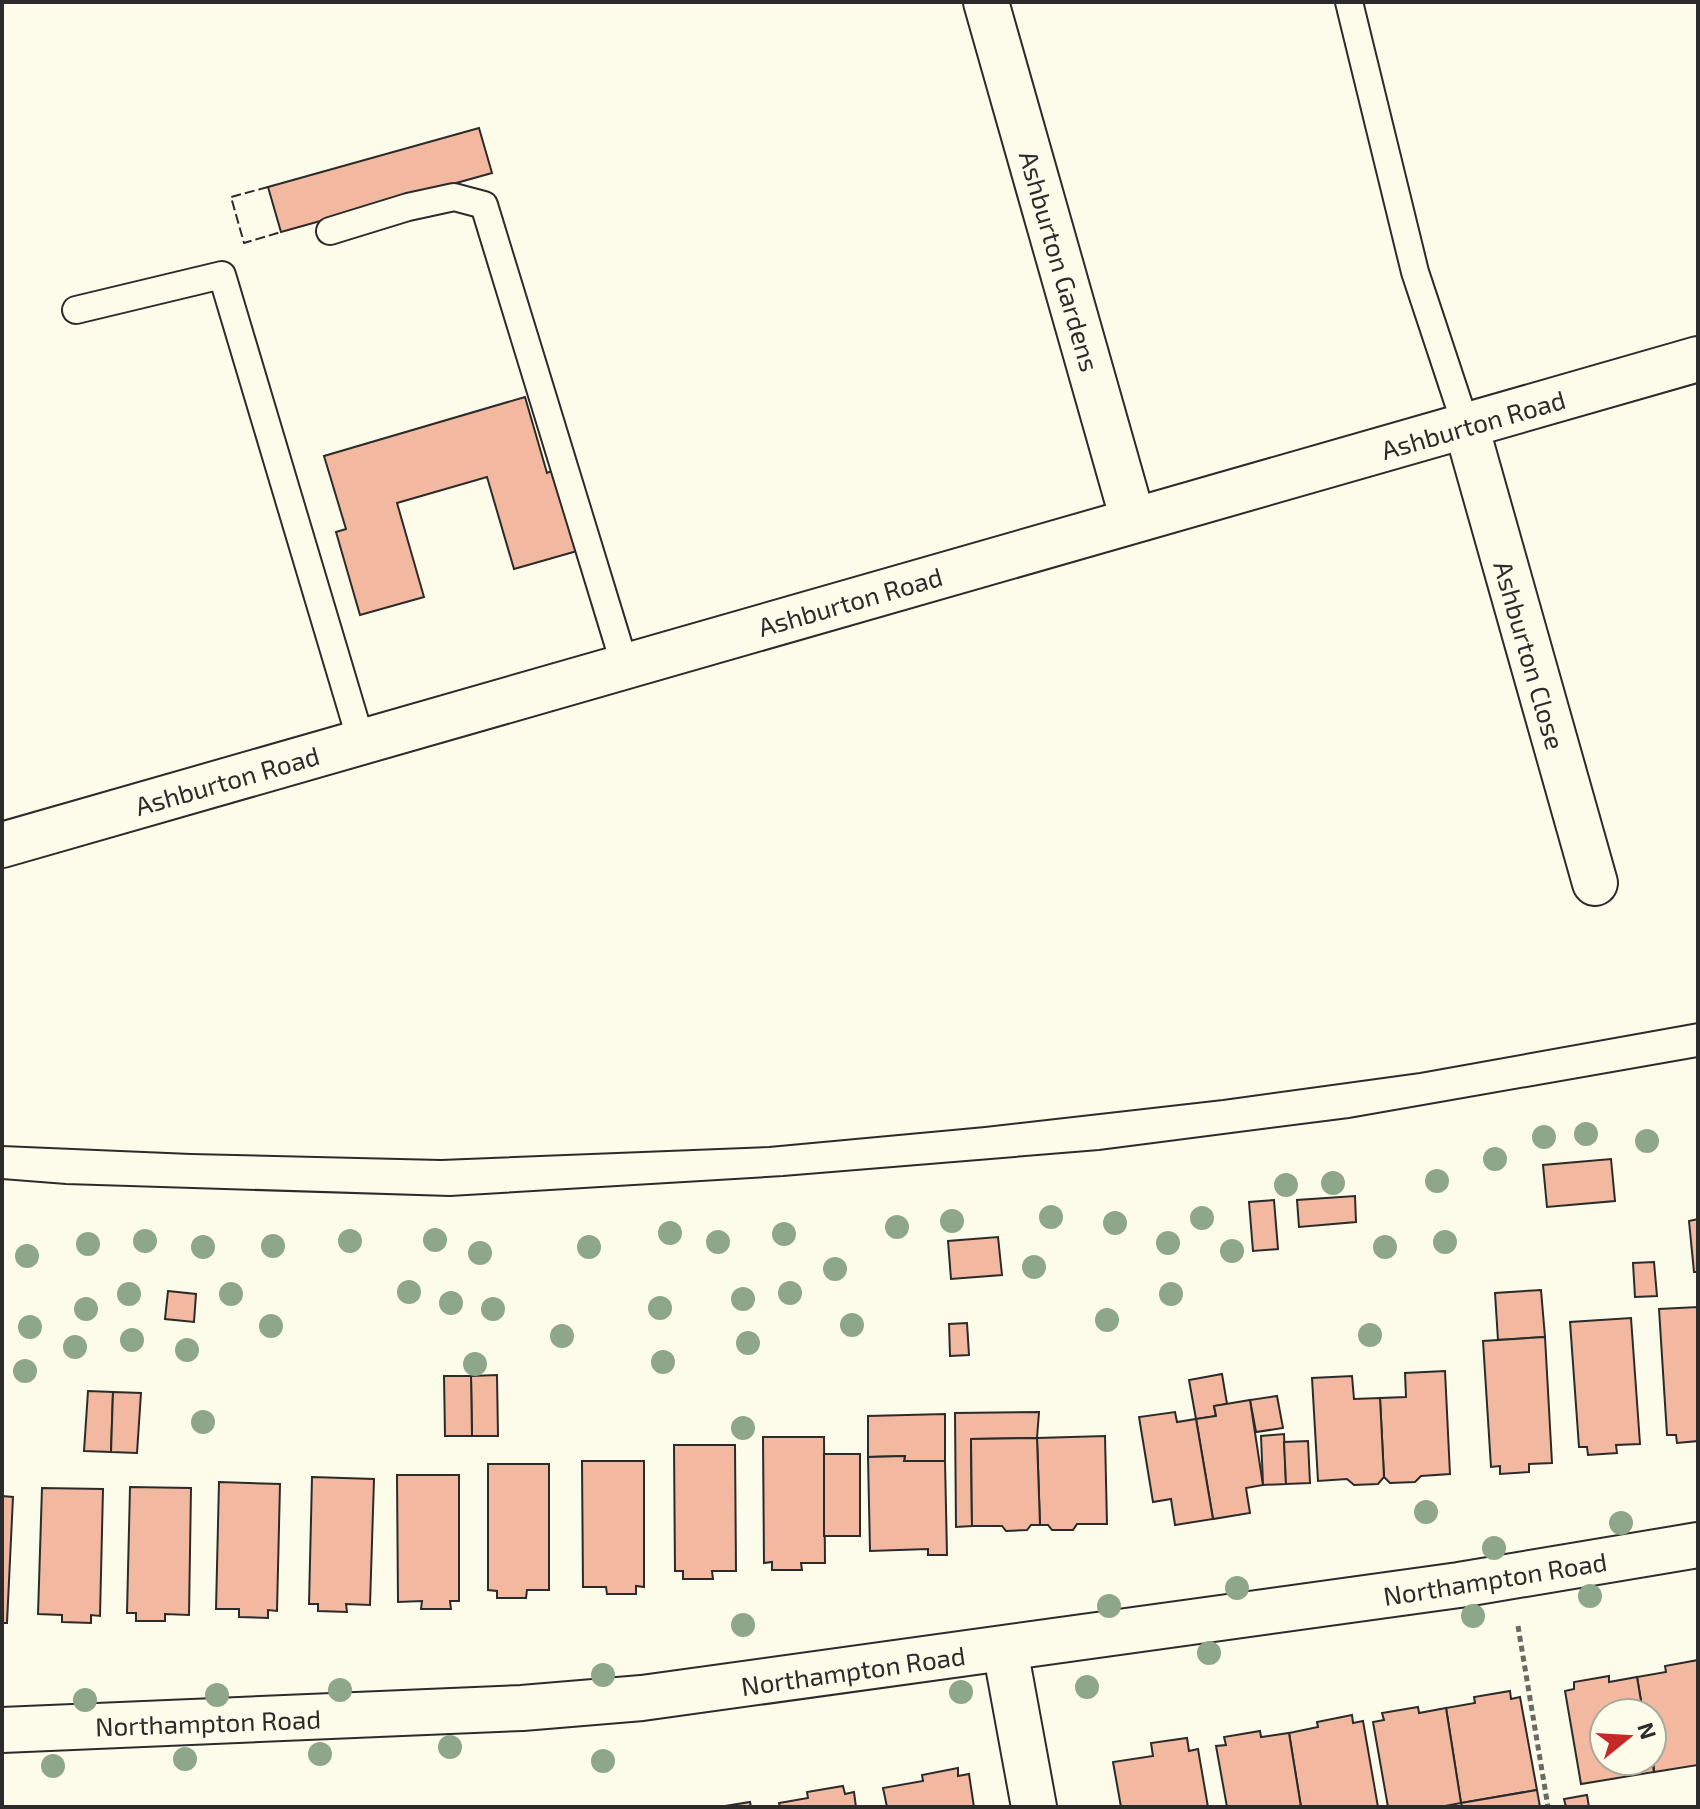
<svg xmlns="http://www.w3.org/2000/svg" width="1700" height="1809" font-family="'Exo 2',sans-serif">
	<style>
		.building { fill: #f2b8a0; stroke: #2b2b2b; stroke-width: 2 }
		.lines { fill: none; stroke-linecap: round; stroke-linejoin: round }
		.lane-casing { stroke: #2b2b2b; stroke-width: 30 }
		.street-casing { stroke: #2b2b2b; stroke-width: 48 }
		.path { stroke: #6a6964; stroke-width: 5; stroke-dasharray: 6 4; stroke-linecap: butt }
		.lane { stroke: #fdfbea; stroke-width: 26 }
		.street { stroke: #fdfbea; stroke-width: 44 }
		.tram { stroke: #2b2b2b; stroke-width: 2 }
		.fence { stroke: #2b2b2b; stroke-width: 2; stroke-dasharray: 10 4; stroke-linecap: butt }
		.tree { fill: #8ea78a }
		.labels { text-anchor: middle; dominant-baseline: central; stroke-width: 6; stroke-linejoin: round; paint-order: stroke }
		.street-label { font-size: 26px; fill: #2b2b2b; stroke: #fdfbea }
	</style>
	<rect width="100%" height="100%" fill="#fdfbea"/>
	<g class="building">
		<path d="M479,128L492,173L281,232L268,187Z"/>
		<path d="M525,397L547,473L554,470L577,551L514,569L487,477L397,503L424,597L360,615L336,532L346,529L324,456Z"/>
		<path d="M1611,1159L1615,1201L1547,1207L1543,1165Z"/>
		<path d="M1355,1196L1356,1222L1299,1227L1297,1200Z"/>
		<path d="M1274,1200L1278,1249L1253,1251L1249,1202Z"/>
		<path d="M1698,1219V1272H1694L1689,1221Z"/>
		<path d="M998,1237L1002,1275L951,1279L948,1241Z"/>
		<path d="M1654,1262L1657,1296L1635,1297L1633,1263Z"/>
		<path d="M1541,1290L1545,1337L1498,1340L1495,1293Z"/>
		<path d="M168,1291L196,1294L194,1322L165,1319Z"/>
		<path d="M1698,1307V1441L1677,1443L1676,1435H1667L1659,1309Z"/>
		<path d="M1631,1318L1640,1444L1616,1445L1617,1453L1588,1455L1587,1447H1579L1570,1322Z"/>
		<path d="M967,1323L969,1355L950,1356L949,1324Z"/>
		<path d="M1545,1337L1552,1463L1529,1464V1472L1500,1474V1466L1491,1467L1483,1341Z"/>
		<path d="M1445,1371L1450,1474L1421,1476L1415,1482L1390,1483L1384,1477L1380,1398L1406,1397L1405,1373Z"/>
		<path d="M1222,1374L1227,1404L1214,1406L1216,1416L1196,1419L1189,1380Z"/>
		<path d="M497,1375L498,1436H472L471,1376Z"/>
		<path d="M444,1376H471L472,1436H445Z"/>
		<path d="M1352,1376L1354,1399L1380,1398L1384,1477L1378,1484L1354,1485L1347,1479L1318,1481L1312,1378Z"/>
		<path d="M88,1391L113,1392L111,1452L84,1451Z"/>
		<path d="M113,1392L141,1393L137,1453L111,1452Z"/>
		<path d="M1277,1396L1283,1428L1256,1432L1250,1400Z"/>
		<path d="M1250,1400L1263,1485L1246,1488L1250,1513L1213,1519L1196,1419L1216,1416L1214,1406Z"/>
		<path d="M1039,1412L1037,1438L971,1439L972,1526L956,1527L955,1413Z"/>
		<path d="M1175,1412L1177,1422L1196,1419L1213,1519L1175,1525L1171,1499L1153,1502L1139,1417Z"/>
		<path d="M945,1414V1461H904L905,1456L868,1457V1416Z"/>
		<path d="M1284,1434L1286,1484L1263,1485L1261,1436Z"/>
		<path d="M1105,1436L1107,1524H1077L1073,1530H1052L1048,1525H1040L1037,1438Z"/>
		<path d="M763,1437H824L825,1563H801L802,1570H772V1562L764,1563Z"/>
		<path d="M1037,1438L1040,1525H1031L1027,1530L1006,1531L1002,1526H972L971,1439Z"/>
		<path d="M1308,1441L1310,1483L1286,1484L1284,1442Z"/>
		<path d="M674,1445H735L736,1571H712L713,1579H683V1571H675Z"/>
		<rect x="824" y="1454" width="36" height="82"/>
		<path d="M905,1456L904,1461H945L947,1555H928V1549L870,1551L868,1457Z"/>
		<path d="M582,1461H644V1587L636,1586V1594H607L606,1587H583Z"/>
		<path d="M488,1464H549V1590H527L526,1598H497V1591L488,1590Z"/>
		<path d="M397,1475H459V1601H450L451,1609H421L422,1601L398,1602Z"/>
		<path d="M312,1477L374,1479L370,1605L346,1604L347,1612L318,1611V1604H309Z"/>
		<path d="M219,1482L280,1484L277,1611L268,1610V1618L239,1617V1609H216Z"/>
		<path d="M130,1487L191,1488L189,1615L165,1614V1621H136V1613H127Z"/>
		<path d="M42,1488L103,1489L100,1616L91,1615V1623L62,1622V1615L38,1614Z"/>
		<path d="M2,1496L13,1497L7,1623H2Z"/>
		<path d="M1698,1660V1765L1654,1772L1652,1713H1643L1637,1677L1666,1672L1665,1666Z"/>
		<path d="M1609,1676V1682L1637,1677L1643,1713H1604V1761H1652L1654,1772L1581,1784L1565,1691L1574,1689V1682Z"/>
		<path d="M1510,1691L1511,1699L1520,1697L1537,1790L1461,1803L1446,1708L1475,1703L1474,1697Z"/>
		<path d="M1418,1707L1419,1713L1446,1708L1461,1803L1440,1807H1388L1373,1722L1384,1720L1382,1713Z"/>
		<path d="M1352,1715L1353,1723L1363,1721L1378,1807H1301L1289,1733L1318,1727L1317,1722Z"/>
		<path d="M1260,1731L1261,1737L1289,1733L1301,1807H1227L1216,1746L1226,1745L1224,1737Z"/>
		<path d="M1187,1738L1189,1751L1198,1749L1208,1807H1121L1113,1762L1153,1756L1151,1743Z"/>
		<path d="M958,1768V1776L969,1774L974,1807H887L883,1788L923,1781L922,1775Z"/>
		<path d="M843,1786L845,1794L854,1792L856,1807H780L779,1803L808,1798L807,1792Z"/>
		<path d="M1537,1790L1540,1807H1462L1461,1803Z"/>
		<path d="M1587,1795L1589,1807H1566L1564,1799Z"/>
		<path d="M750,1802L751,1807H719Z"/>
	</g>
	<g class="lines">
		<g class="lane-casing">
			<g id="lane">
				<path d="M1349,2L1415,272L1466,426"/>
				<path d="M330,231L408,207L454,197L484,205L625,666"/>
				<path d="M76,310L222,275L361,741"/>
			</g>
		</g>
		<g class="street-casing">
			<g id="street">
				<path d="M986,2L1133,520"/>
				<path d="M1466,426L1595,883"/>
				<path d="M2,845L1698,359"/>
				<path d="M1005,1649L1034,1807"/>
				<path d="M2,1730L522,1708L642,1698L1459,1585L1698,1545"/>
			</g>
		</g>
		<path class="path" d="M1518,1626L1548,1807"/>
		<use href="#lane" class="lane"/>
		<use href="#street" class="street"/>
		<g class="tram">
			<path d="M2,1146L191,1154L441,1160L769,1147L985,1127L1223,1100L1420,1073L1698,1023"/>
			<path d="M2,1179L66,1184L450,1196L783,1176L1099,1150L1349,1118L1698,1057"/>
		</g>
		<path class="fence" d="M268,187L231,197L244,243L281,232"/>
	</g>
	<g class="tree">
		<circle cx="1586" cy="1134" r="12"/>
		<circle cx="1544" cy="1137" r="12"/>
		<circle cx="1647" cy="1141" r="12"/>
		<circle cx="1495" cy="1159" r="12"/>
		<circle cx="1437" cy="1181" r="12"/>
		<circle cx="1333" cy="1183" r="12"/>
		<circle cx="1286" cy="1185" r="12"/>
		<circle cx="1051" cy="1217" r="12"/>
		<circle cx="1202" cy="1218" r="12"/>
		<circle cx="952" cy="1221" r="12"/>
		<circle cx="1115" cy="1223" r="12"/>
		<circle cx="897" cy="1227" r="12"/>
		<circle cx="670" cy="1233" r="12"/>
		<circle cx="784" cy="1234" r="12"/>
		<circle cx="435" cy="1240" r="12"/>
		<circle cx="145" cy="1241" r="12"/>
		<circle cx="350" cy="1241" r="12"/>
		<circle cx="718" cy="1242" r="12"/>
		<circle cx="1445" cy="1242" r="12"/>
		<circle cx="1168" cy="1243" r="12"/>
		<circle cx="88" cy="1244" r="12"/>
		<circle cx="273" cy="1246" r="12"/>
		<circle cx="203" cy="1247" r="12"/>
		<circle cx="589" cy="1247" r="12"/>
		<circle cx="1385" cy="1247" r="12"/>
		<circle cx="1232" cy="1251" r="12"/>
		<circle cx="480" cy="1253" r="12"/>
		<circle cx="27" cy="1256" r="12"/>
		<circle cx="1034" cy="1267" r="12"/>
		<circle cx="835" cy="1269" r="12"/>
		<circle cx="409" cy="1292" r="12"/>
		<circle cx="790" cy="1293" r="12"/>
		<circle cx="129" cy="1294" r="12"/>
		<circle cx="231" cy="1294" r="12"/>
		<circle cx="1171" cy="1294" r="12"/>
		<circle cx="743" cy="1299" r="12"/>
		<circle cx="451" cy="1303" r="12"/>
		<circle cx="660" cy="1308" r="12"/>
		<circle cx="86" cy="1309" r="12"/>
		<circle cx="493" cy="1309" r="12"/>
		<circle cx="1107" cy="1320" r="12"/>
		<circle cx="852" cy="1325" r="12"/>
		<circle cx="271" cy="1326" r="12"/>
		<circle cx="30" cy="1327" r="12"/>
		<circle cx="1370" cy="1335" r="12"/>
		<circle cx="562" cy="1336" r="12"/>
		<circle cx="132" cy="1340" r="12"/>
		<circle cx="748" cy="1343" r="12"/>
		<circle cx="75" cy="1347" r="12"/>
		<circle cx="187" cy="1350" r="12"/>
		<circle cx="663" cy="1362" r="12"/>
		<circle cx="475" cy="1364" r="12"/>
		<circle cx="25" cy="1371" r="12"/>
		<circle cx="203" cy="1422" r="12"/>
		<circle cx="743" cy="1428" r="12"/>
		<circle cx="1426" cy="1512" r="12"/>
		<circle cx="1621" cy="1523" r="12"/>
		<circle cx="1494" cy="1548" r="12"/>
		<circle cx="1237" cy="1588" r="12"/>
		<circle cx="1590" cy="1596" r="12"/>
		<circle cx="1109" cy="1606" r="12"/>
		<circle cx="1473" cy="1616" r="12"/>
		<circle cx="743" cy="1625" r="12"/>
		<circle cx="1209" cy="1653" r="12"/>
		<circle cx="603" cy="1675" r="12"/>
		<circle cx="1087" cy="1687" r="12"/>
		<circle cx="340" cy="1690" r="12"/>
		<circle cx="961" cy="1692" r="12"/>
		<circle cx="217" cy="1695" r="12"/>
		<circle cx="85" cy="1700" r="12"/>
		<circle cx="450" cy="1747" r="12"/>
		<circle cx="320" cy="1754" r="12"/>
		<circle cx="185" cy="1759" r="12"/>
		<circle cx="603" cy="1761" r="12"/>
		<circle cx="53" cy="1766" r="12"/>
	</g>
	<g class="labels">
		<g class="street-label">
			<text transform="translate(1060 261) rotate(74)">Ashburton Gardens</text>
			<text transform="translate(1473 424) rotate(-16)">Ashburton Road</text>
			<text transform="translate(850 601) rotate(-16)">Ashburton Road</text>
			<text transform="translate(1530 655) rotate(74)">Ashburton Close</text>
			<text transform="translate(227 780) rotate(-16)">Ashburton Road</text>
			<text transform="translate(1495 1578) rotate(-9)">Northampton Road</text>
			<text transform="translate(853 1670) rotate(-8)">Northampton Road</text>
			<text transform="translate(208 1722) rotate(-2)">Northampton Road</text>
		</g>
	</g>
	<rect width="1700" height="1809" fill="none" stroke="#2b2b2b" stroke-width="8"/>
	<g transform="translate(1628 1737) rotate(72)"><circle r="38" fill="#fdfbea" stroke="#a9a89e" stroke-width="2"/>
	<path d="M0-6L14 30L0 20L-14 30Z" fill="#c62828"/>
	<text y="-12" font-size="22" font-weight="bold" text-anchor="middle" fill="#2b2b2b">N</text>
	</g>
</svg>
